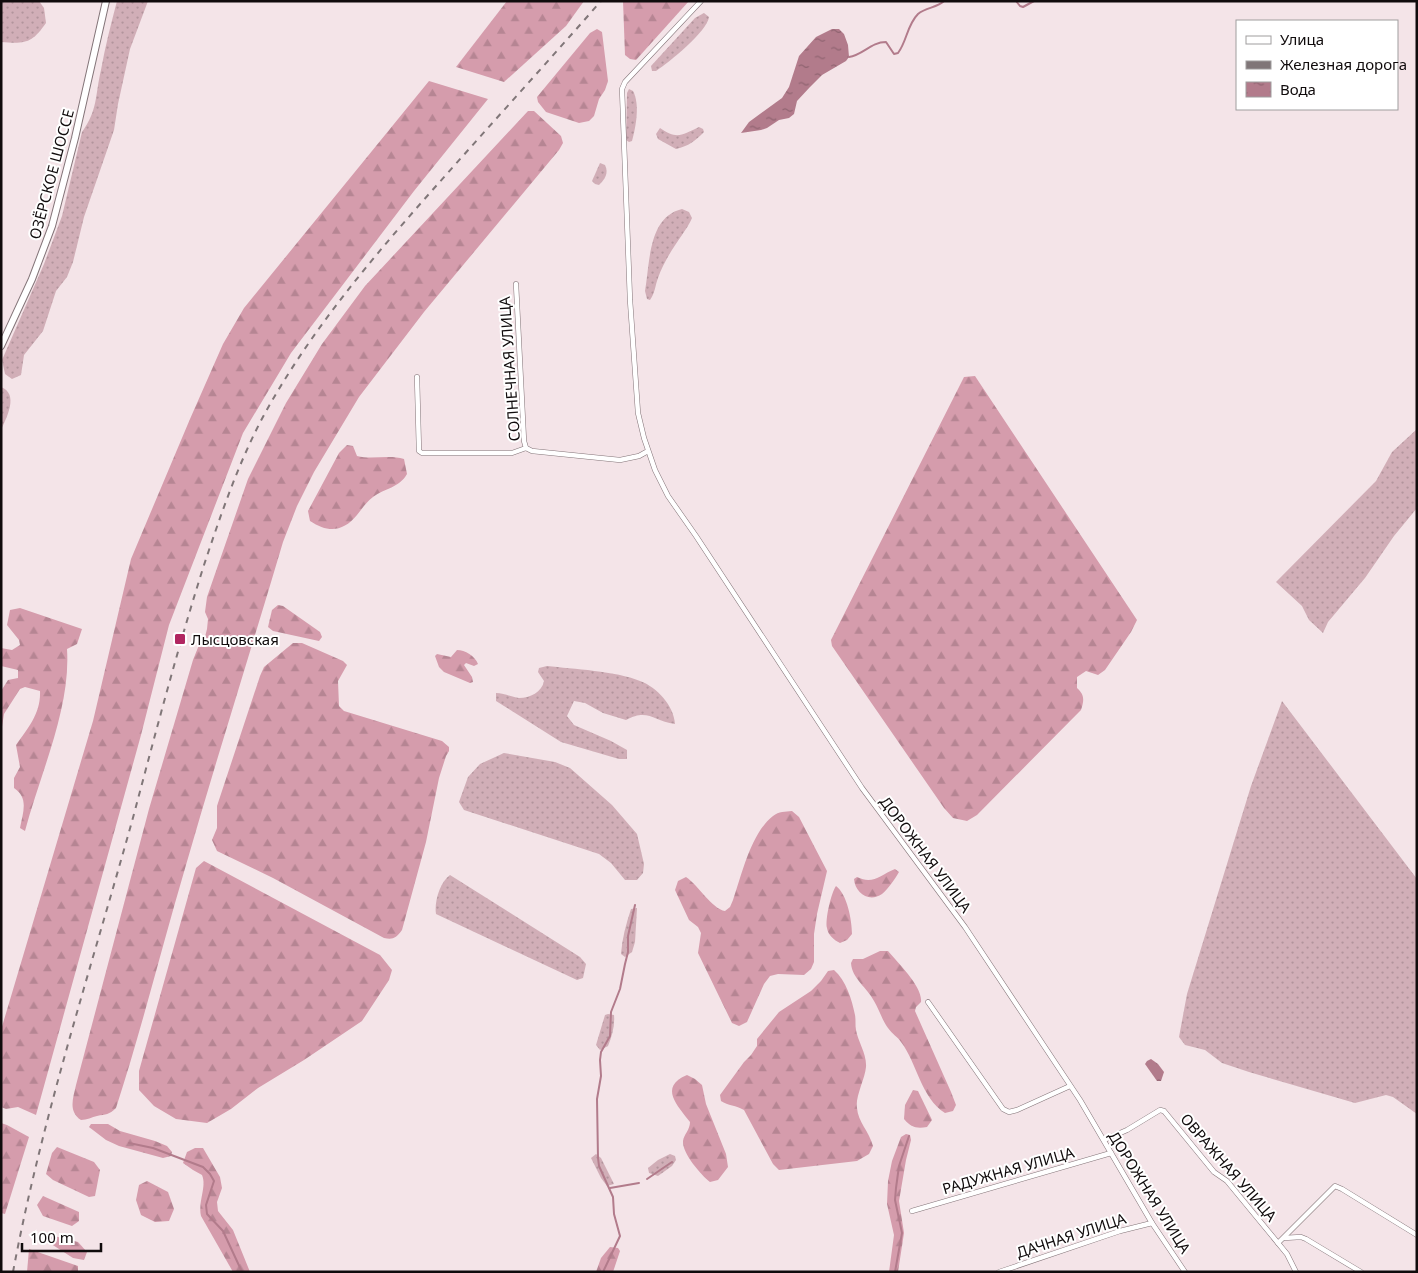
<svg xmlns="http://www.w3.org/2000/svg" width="1418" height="1273" font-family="'Noto Sans',sans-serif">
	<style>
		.grass { fill: url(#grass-dots) }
		.forest { fill: url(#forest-firs) }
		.water { fill: url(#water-ripples) }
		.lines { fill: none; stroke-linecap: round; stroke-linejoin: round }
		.stream { stroke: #b27b8b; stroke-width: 2 }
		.street-casing { stroke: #837478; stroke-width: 5.5 }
		.primary-casing { stroke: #837478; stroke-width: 8 }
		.street { stroke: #fff; stroke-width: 4.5 }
		.primary { stroke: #fff; stroke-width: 6 }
		.rail { stroke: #807678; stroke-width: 2; stroke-dasharray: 6 6; stroke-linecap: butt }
		.poi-dot { fill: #b12661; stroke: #fff; stroke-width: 2 }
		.labels { text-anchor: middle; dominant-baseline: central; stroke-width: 4; stroke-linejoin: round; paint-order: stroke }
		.street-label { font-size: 15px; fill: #100b0c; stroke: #fff }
		.poi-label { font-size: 15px; fill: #100b0c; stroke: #fff; text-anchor: start }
	</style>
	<defs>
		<pattern id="grass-dots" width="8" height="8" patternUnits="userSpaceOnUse" patternTransform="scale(1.25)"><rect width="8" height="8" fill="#d1aeb7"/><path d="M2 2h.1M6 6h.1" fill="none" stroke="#b2949c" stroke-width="1.8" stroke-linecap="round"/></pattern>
		<pattern id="forest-firs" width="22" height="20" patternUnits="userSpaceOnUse" patternTransform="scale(1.25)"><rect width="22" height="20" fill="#d59cac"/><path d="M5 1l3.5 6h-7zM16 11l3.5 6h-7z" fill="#b68593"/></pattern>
		<pattern id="water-ripples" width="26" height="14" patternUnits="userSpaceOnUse" patternTransform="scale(1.25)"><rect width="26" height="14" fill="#b27b8b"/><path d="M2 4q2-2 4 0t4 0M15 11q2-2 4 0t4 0" fill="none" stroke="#8f6370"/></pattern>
	</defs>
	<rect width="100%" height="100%" fill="#f4e4e8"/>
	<g class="grass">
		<path d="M1,1H39L44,8L46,23C32,43 26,44 1,42Z"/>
		<path d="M117,1H148L130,49L118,104L114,130L84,217L73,262L67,277L56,291L43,331L24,355L21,375L12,379L5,374L2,360L44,264L62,216L82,132C98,110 95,95 101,70C105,47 111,24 117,1Z"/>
		<path d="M704,13L709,17C707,32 669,62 656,71H652L651,66L695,18Z"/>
		<path d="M629,89L633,91C640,104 636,126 632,141L629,142L626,140L627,93Z"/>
		<path d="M699,127L703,129L704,132C695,141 689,146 676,149L658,139L656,134L660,128C677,140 682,135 699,127Z"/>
		<path d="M600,163L605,165C609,173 605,179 599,185L595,184L592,181Z"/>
		<path d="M682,209L689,212L692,218C689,225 686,229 682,235C673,248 663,263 658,278C655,286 655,293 650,300L647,299L645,291C650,263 648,217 682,209Z"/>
		<path d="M1,387C19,394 7,417 1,430Z"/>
		<path d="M1417,429V508L1394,536L1365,578L1328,622L1323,633L1309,620L1302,606L1276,582L1376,481L1392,452Z"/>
		<path d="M547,666C573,669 616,671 640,681C657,687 674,706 675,724C653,721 648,708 626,720L603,713L585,703L574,701L567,716L574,725L611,741L627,750V759H619L561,742L496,701V693C504,693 511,697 519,698C530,698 542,692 544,681L538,672L539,668Z"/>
		<path d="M1282,701L1417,879V1114L1393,1097L1386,1095L1355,1103L1249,1072L1222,1063L1205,1050L1185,1045L1179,1037L1187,994L1251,786Z"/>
		<path d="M504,753L555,762L570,768L612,805L637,834L644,864L643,873L637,880H625L611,863L599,854L464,810L459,802L468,777L480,764Z"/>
		<path d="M450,875L580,957L586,964L583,978L577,980L436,914C434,902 440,882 450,875Z"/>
		<path d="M637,908L635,942L632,952L625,957L621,954C622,939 626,924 631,909Z"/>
		<path d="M608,1014L614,1015C615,1026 612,1036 608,1046L600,1050L596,1045L605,1015Z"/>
		<path d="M596,1154L601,1158L614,1184L607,1186L601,1178L591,1158Z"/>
		<path d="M670,1154L675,1156L676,1160L672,1166L658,1176L649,1173L648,1168L658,1160Z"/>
	</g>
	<g class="forest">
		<path d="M507,1H584L566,26L504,82L456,67Z"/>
		<path d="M623,1H689L636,60L630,59L625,55Z"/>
		<path d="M597,29L602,32L608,81L605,90L599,99L594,116L589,121L579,123L546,112L538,102L537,97L590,33Z"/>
		<path d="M429,81L488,99L414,191L291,353L243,433L169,625L141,735L36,1115L18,1107L6,1109L1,1107V1030L93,721L131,559L190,419L223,344L244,308Z"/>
		<path d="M528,111H534L561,136L563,143L559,150L424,312L359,397L314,472L297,506L283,542C251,650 217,757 186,865C162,946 142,1028 116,1108C109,1115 106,1114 97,1116C92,1117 87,1120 81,1120C68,1111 73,1099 76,1085L149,809L193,660L199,645L205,637L207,629L208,619L205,612L207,597L248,479L286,403L322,344L365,286Z"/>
		<path d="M975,376L1137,620L1131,632L1105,670L1098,675L1086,671L1077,677V688C1085,695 1084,701 1081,710L977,815L967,821L953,818L944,808L832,646L831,640L960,385L964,377Z"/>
		<path d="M347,445L353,446L357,456C373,460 389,454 404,459L407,474C399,488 385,488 373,497C366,502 362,509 357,515C343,532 328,533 310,521L308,511L339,453Z"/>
		<path d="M278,605L283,606L320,632L322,637L319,641L273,631L268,627L272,610Z"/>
		<path d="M20,608L82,629L77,644L67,649C71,708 40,774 25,831L20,828C23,812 29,798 14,788V778L20,767L16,745C28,728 41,713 40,691L25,687L20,689L4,714L1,733V691L8,680L18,678V670L1,666V648L12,650L20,645L19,640L7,625L10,610Z"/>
		<path d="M293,643H302L343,661L347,665L338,681L339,706L344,711L442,741L449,747V751L446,756L439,778L426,842L402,930C396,938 393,940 384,938L273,878L217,851L212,840L217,828V806L260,676L264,667Z"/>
		<path d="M457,650C465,650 475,656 478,664L474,666L466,663L464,665L472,677L473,682L470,683L444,672L439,667L435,656L437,654L451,657Z"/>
		<path d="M792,811L799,817L827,871L817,914L814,934V962L811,969L804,975L778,974L770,976L764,984L747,1022L739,1026L732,1023L698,953L701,933L698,927L689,920L675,890L678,881L686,877C699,886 712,909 725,911L730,907L733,900C742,874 751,833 773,816C779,811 785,812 792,811Z"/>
		<path d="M204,861L380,955L392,970L389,980L362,1021L304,1060L258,1088L231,1109L207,1123L176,1119L154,1106L139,1090V1071L196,868Z"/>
		<path d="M895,869L899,872C895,879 888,889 882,894C869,903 855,893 854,879L857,877C873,885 880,875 895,869Z"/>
		<path d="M836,886C847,894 852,920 852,934L847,940L840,943C834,940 828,935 827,928C825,920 831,893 836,886Z"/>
		<path d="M880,951H888C898,963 923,987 921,1002L916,1007L915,1011L951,1092L956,1105L953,1111L945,1113C921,1098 917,1063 901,1042C898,1037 892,1034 888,1028C882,1020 879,1009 874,1001C867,987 852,979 851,963L853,959H863Z"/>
		<path d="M834,970C846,980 852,1000 855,1015C856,1020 855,1025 856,1030C858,1042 867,1054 866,1067C865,1079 855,1097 857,1108C858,1122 869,1131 873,1146L869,1154L857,1161L779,1170L773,1164L744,1110C736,1105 728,1106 721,1101L720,1095L744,1062L751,1055L757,1046V1039L779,1012L811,991L821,981L828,971Z"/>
		<path d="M687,1075L695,1079L702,1085L706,1104L726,1154L728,1167L718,1180L710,1182C701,1175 682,1153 683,1141C684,1134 690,1130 690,1122C678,1106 658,1087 687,1075Z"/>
		<path d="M913,1090L918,1091L932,1120L927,1127C916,1129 911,1127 904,1119L905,1105Z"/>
		<path d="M1,1123L7,1125L29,1137L5,1214L1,1213Z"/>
		<path d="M91,1124H108L120,1131L155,1141L167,1146L172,1152L171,1156L163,1158L119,1146L106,1140L89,1127Z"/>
		<path d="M906,1134L910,1135L911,1140L906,1160L899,1201L904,1233L898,1272H889L894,1235L887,1204L888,1181L892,1161L901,1137Z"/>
		<path d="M57,1147L94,1162L100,1170L95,1196L89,1197L53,1180L46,1174L52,1153Z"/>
		<path d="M195,1148H203L220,1177L222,1188L217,1202L218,1211L233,1230L250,1272H233L201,1216C198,1200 207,1187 202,1175L193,1170L183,1163L187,1152Z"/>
		<path d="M147,1181L168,1192L174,1209L169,1221L155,1222L141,1215L136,1200L139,1185Z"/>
		<path d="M43,1196L79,1212V1221L72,1226L43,1216L37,1205Z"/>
		<path d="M46,1234L78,1242L87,1252L84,1260L73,1258L45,1240Z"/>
		<path d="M610,1247L618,1248L620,1251L613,1272H596L601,1258Z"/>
		<path d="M29,1249L78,1266V1272H27Z"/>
	</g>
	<g class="water">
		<path d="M832,29H839L844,34L848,45L849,57L846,61L822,75L810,87L797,101L794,114L789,118L779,120L767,128L761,130L741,133L749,122L782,98L789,87L799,56L816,37Z"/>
		<path d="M1151,1059L1158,1064L1164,1072L1161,1081H1157L1145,1064L1147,1061Z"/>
	</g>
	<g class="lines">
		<g class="stream">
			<path d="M1016,1L1020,6L1023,7L1034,1"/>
			<path d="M849,57C863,55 871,42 886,42L894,54L898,53C907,41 907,25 918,14C926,7 937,8 944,1"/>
			<path d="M129,1143L153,1148L203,1167L210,1174L214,1181L206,1205L207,1214L223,1231L242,1272"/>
			<path d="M647,1179L672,1162"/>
			<path d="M610,1188L639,1183"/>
			<path d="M603,1272L620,1236L614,1214L613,1197L599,1166L598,1158L597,1099L601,1076L600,1060L601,1052L610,1036L611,1012L620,989L625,964L628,952V936L635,905"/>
			<path d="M895,1272L902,1233L895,1200L896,1188L899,1166L909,1136"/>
		</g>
		<g class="street-casing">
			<g id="street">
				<path d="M701,1L625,82L622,89L630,300L638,413L644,438L655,470L668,496L696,536L862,788L965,927L1080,1100L1152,1223L1185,1272"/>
				<path d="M516,284L524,441L526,448L532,451L620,460L639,456L648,451"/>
				<path d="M417,377L419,451L422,453H512L526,448"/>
				<path d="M928,1002L1003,1109L1009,1112L1017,1110L1070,1086"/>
				<path d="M1104,1140L1127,1130L1160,1110L1164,1111L1214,1172L1227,1181L1287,1254L1296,1272"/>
				<path d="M912,1211L1111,1153"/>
				<path d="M1284,1238L1301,1237L1306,1239L1361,1272"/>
				<path d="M1278,1243L1335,1186L1342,1189L1417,1235"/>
				<path d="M999,1272L1120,1231L1152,1223"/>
			</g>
		</g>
		<g class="primary-casing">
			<path id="primary" d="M1,346L32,279L52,226L75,138L106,1"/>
		</g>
		<use href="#street" class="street"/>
		<use href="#primary" class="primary"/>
		<path class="rail" d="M13,1272C42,1117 92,966 134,814C156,731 178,647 204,565C222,511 241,455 269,406C319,318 386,242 453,167C502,112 552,57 601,1"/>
	</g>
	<rect class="poi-dot" x="174" y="633" width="12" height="12" rx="2.5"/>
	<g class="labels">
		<g class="street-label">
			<text transform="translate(51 174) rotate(-75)">ОЗЁРСКОЕ ШОССЕ</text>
			<text transform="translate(509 369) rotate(-94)">СОЛНЕЧНАЯ УЛИЦА</text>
			<text transform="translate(926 854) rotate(53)">ДОРОЖНАЯ УЛИЦА</text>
			<text transform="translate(1229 1167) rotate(49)">ОВРАЖНАЯ УЛИЦА</text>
			<text transform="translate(1008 1170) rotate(-16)">РАДУЖНАЯ УЛИЦА</text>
			<text transform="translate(1150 1192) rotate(58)">ДОРОЖНАЯ УЛИЦА</text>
			<text transform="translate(1071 1235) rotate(-18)">ДАЧНАЯ УЛИЦА</text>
		</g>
		<g class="poi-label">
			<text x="191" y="639">Лысцовская</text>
		</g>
	</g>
	<rect width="1418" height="1273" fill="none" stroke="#100b0c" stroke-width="5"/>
	<rect x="1236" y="20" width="162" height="90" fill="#ffffff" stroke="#9f9d9e"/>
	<rect x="1246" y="36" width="25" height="8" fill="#ffffff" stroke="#9f9d9e"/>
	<text x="1280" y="45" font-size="15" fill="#100b0c">Улица</text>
	<rect x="1246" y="61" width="25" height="8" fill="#807678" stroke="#9f9d9e"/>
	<text x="1280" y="70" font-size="15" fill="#100b0c">Железная дорога</text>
	<rect x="1246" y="82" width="25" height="15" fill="url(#water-ripples)" stroke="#9f9d9e"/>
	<text x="1280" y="95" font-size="15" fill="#100b0c">Вода</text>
	<path d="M22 1243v8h79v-8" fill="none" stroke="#100b0c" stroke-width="2.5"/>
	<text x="30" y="1243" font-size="15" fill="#100b0c" stroke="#ffffff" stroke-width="4" paint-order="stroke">100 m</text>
</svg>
